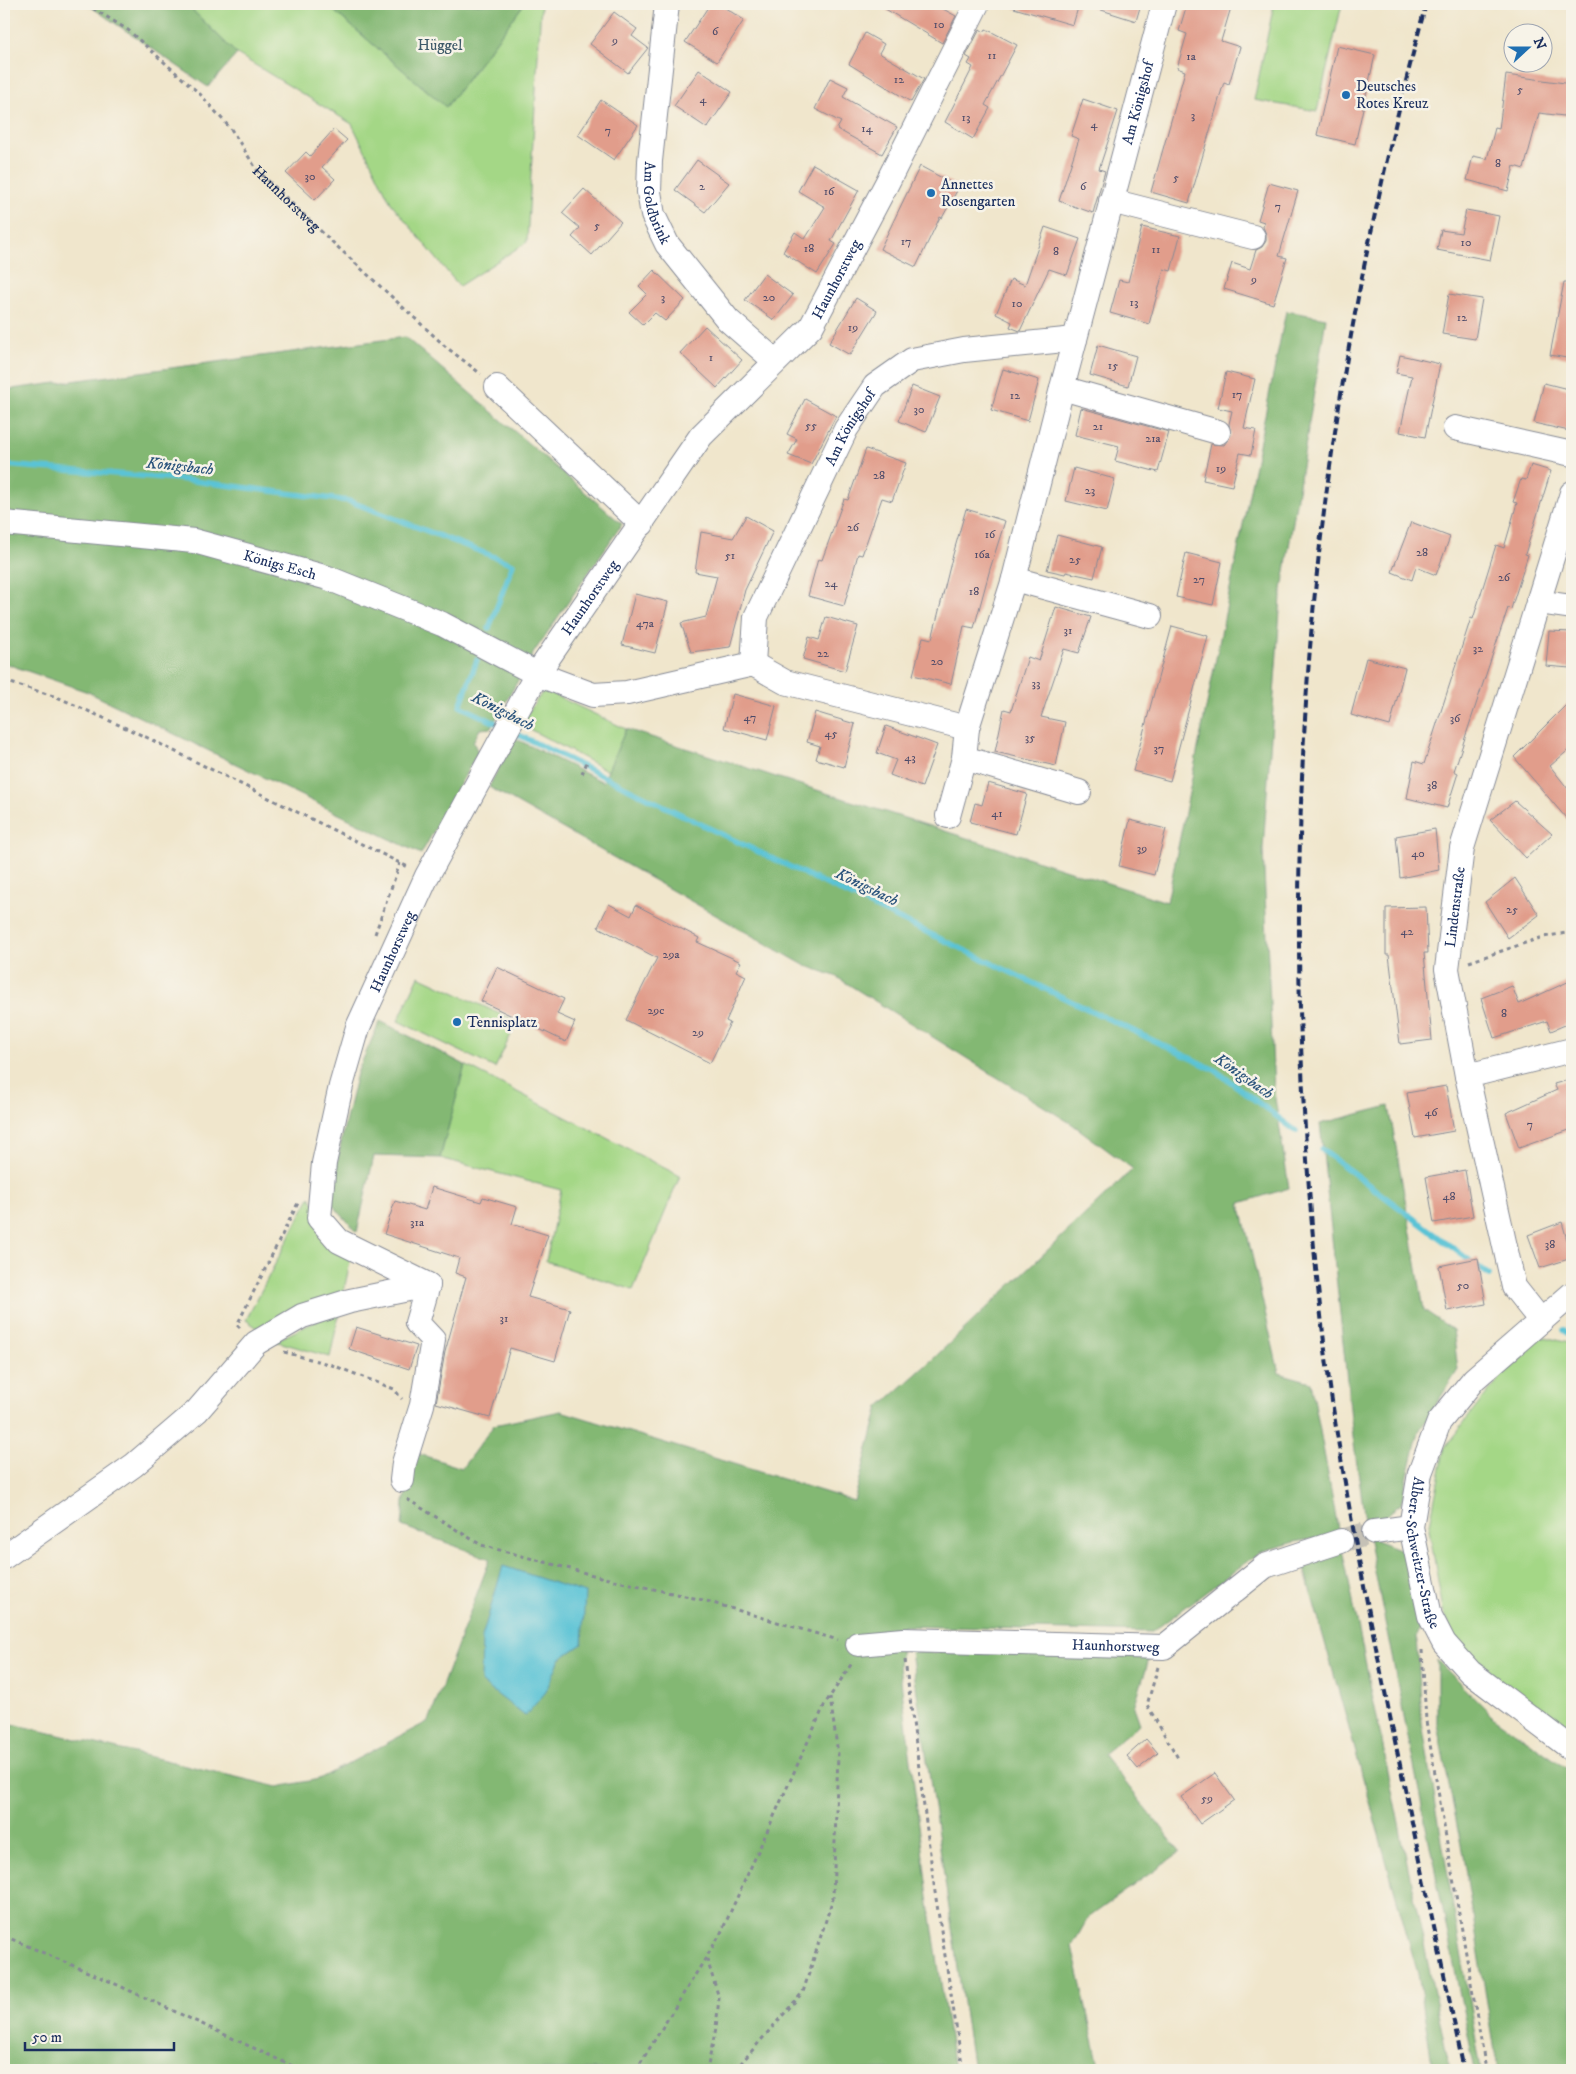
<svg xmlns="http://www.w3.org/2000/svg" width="1576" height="2074" font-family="'IM FELL DW Pica',serif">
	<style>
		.green { fill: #a4d786; stroke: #608372 }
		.forest { fill: #83b873; stroke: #4f7468; fill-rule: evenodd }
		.water { fill: #5ac3d5; stroke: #3a799a }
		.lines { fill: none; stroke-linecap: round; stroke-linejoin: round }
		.stream { stroke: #5ac3d5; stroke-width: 5.5 }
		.building { fill: #e19d8b }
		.minor-tunnel { stroke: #c5c1b6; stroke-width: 24; stroke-dasharray: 24 12; stroke-linecap: butt }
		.minor-casing { stroke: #868a95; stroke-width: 26 }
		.path { stroke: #868a95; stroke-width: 3; stroke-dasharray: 4 4; stroke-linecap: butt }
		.minor { stroke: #fff; stroke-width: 24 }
		.rail { stroke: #1b2f5e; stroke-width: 4; stroke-dasharray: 8 4; stroke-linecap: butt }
		.poi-dot { fill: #1f6fb2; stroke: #f7f3e8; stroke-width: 2 }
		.labels { text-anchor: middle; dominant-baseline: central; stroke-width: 5; stroke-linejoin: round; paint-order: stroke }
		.number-label { font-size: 12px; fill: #4c4a69 }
		.park-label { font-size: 15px; fill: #3d5968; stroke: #f7f3e8 }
		.poi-label { font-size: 15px; fill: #1b2f5e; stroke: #f7f3e8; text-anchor: start }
		.street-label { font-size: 15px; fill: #1b2f5e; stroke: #f7f3e8 }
		.water-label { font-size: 16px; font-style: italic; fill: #2b547c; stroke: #f7f3e8 }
	</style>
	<rect width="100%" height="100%" fill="#f7f3e8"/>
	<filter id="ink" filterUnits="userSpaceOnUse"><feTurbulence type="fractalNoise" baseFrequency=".02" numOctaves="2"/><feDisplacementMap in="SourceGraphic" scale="10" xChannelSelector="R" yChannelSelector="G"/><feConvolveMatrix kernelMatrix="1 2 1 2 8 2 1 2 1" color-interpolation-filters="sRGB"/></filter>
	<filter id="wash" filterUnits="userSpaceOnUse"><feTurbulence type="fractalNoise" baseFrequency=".0096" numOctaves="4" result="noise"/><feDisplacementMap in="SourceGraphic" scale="20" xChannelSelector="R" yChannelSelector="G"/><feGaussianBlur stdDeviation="1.12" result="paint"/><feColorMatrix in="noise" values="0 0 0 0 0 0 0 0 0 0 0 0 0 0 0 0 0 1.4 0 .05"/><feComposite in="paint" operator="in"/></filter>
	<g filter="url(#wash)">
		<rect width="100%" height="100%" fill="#f0e6cc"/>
		<g class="green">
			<path d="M186,4H326L446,107L524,4H541L527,242L459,286L391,203L352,124L237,54Z"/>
			<path d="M1274,4H1342L1317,111L1254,100Z"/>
			<path d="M544,690L626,729L608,771L520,724Z"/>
			<path d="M419,976L517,1022L495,1068L398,1021Z"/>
			<path d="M465,1065L680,1176L633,1290L546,1261L561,1190L440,1158Z"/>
			<path d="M310,1197L351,1257L343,1295L259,1329L246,1320Z"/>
			<path d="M340,1310L330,1357L275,1341Z"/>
			<path d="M1538,1335L1572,1344V1732L1480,1666L1453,1635L1443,1610L1429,1529L1445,1447L1488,1392Z"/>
		</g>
		<g class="forest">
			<path d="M87,4H186L237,54L208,87Z"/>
			<path d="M326,4H524L446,107Z"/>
			<path d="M1286,311L1326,318L1281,596L1263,849L1274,1092L1289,1188L1240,1203L1279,1373L1311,1382L1339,1534L1295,1542L1260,1552L1152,1632L903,1626L899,1665L928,1897L954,2070H4V1722L278,1787L319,1779L429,1721L490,1559L402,1526L404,1502L416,1453L462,1468L494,1425L561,1411L854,1501L879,1407L933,1359L1133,1169L1072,1124L835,976L804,965L489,787L514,738L603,782L626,729L1167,902ZM489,1618L582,1644L560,1659L482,1637Z"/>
			<path d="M405,337L622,524L534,652L491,728L480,729L473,742L478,752L421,854L88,692L4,663V390Z"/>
			<path d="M380,1021L465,1065L440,1158L374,1156L357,1232L330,1202L343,1132L357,1073Z"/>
			<path d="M1389,1106L1424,1310L1453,1330L1458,1370L1419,1431L1401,1504L1373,1525L1376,1540L1409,1553L1425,1618L1417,1636L1422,1723L1481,2070H1475L1366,1527L1353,1437L1320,1124Z"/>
			<path d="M1342,1549L1450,2070H1433L1418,1974L1304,1568Z"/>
			<path d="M911,1652L1150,1656L1134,1707L1140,1724L1103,1754L1180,1852L1088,1918L1072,1946L1100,2070H973Z"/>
			<path d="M1437,1660L1496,1719L1572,1772V2070H1498L1463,1855L1437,1725Z"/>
		</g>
		<path class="water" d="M503,1566L585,1593L582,1644L560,1659L545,1693L525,1716L481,1682L482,1637Z"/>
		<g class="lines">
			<g class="stream">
				<path d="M4,465L178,479L349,501L513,564L489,628"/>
				<path d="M477,660L460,706L502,726"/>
				<path d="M513,732L717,832L1215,1070L1296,1131"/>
				<path d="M1321,1149L1489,1275"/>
				<path d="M1564,1330L1572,1337"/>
			</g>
		</g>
		<g id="blocks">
			<g class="building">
				<path d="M710,4H719L744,20L717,62L685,42Z"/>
				<path d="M877,4H934L956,16L942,43Z"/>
				<path d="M1014,4H1079L1073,25L1014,8Z"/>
				<path d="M1092,4H1141L1136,21L1092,7Z"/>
				<path d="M1187,4H1232L1221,41L1240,47L1229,84L1224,82L1189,203L1151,192L1185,71L1177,68L1187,34L1179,31Z"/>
				<path d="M614,12L637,29L632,36L648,48L628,73L590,44Z"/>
				<path d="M980,29L984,32L986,29L1017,45L985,105L990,108L973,139L945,122L973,67L968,64L971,59L966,56Z"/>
				<path d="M865,33L884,44L879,53L924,79L911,102L849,64Z"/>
				<path d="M1337,46L1375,55L1355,144L1317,135Z"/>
				<path d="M699,70L732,92L707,128L674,106Z"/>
				<path d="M1506,75L1572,84V117L1539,113L1524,169L1514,166L1508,191L1467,180L1473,156L1487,159L1495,128L1499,129Z"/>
				<path d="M830,78L848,87L843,97L897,127L882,154L837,129L841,122L815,109Z"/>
				<path d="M1083,99L1118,111L1099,169L1105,171L1093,213L1059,201L1079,139L1071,136Z"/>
				<path d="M601,100L638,125L614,160L578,135Z"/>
				<path d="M334,129L347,140L322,167L335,179L315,200L286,173L306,152L310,156Z"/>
				<path d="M697,160L729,183L705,212L675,190Z"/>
				<path d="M813,164L859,190L831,241L836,244L817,274L783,252L795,232L805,239L825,207L798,191Z"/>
				<path d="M920,166L959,187L942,218L940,217L916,267L880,249Z"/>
				<path d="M1269,183L1298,191L1279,256L1287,258L1273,304L1224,289L1232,263L1250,269L1256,250L1262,247L1266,241V234L1263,227L1264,222L1258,220Z"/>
				<path d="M584,189L621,222L592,255L572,237L580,228L562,213Z"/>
				<path d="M1466,210L1499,216L1490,260L1437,250L1441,230L1461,233Z"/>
				<path d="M1045,227L1080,239L1067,275L1049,269L1020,331L1010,327L1012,322L996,314L1011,279L1025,285Z"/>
				<path d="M1142,227L1180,236L1171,271L1164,269L1149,324L1110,313L1119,280L1128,282Z"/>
				<path d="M654,270L685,300L665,321L655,313L643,325L629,312L647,294L639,286Z"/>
				<path d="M764,274L793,295L774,320L745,300Z"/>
				<path d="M1564,282H1572V359L1550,355Z"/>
				<path d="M1449,294L1482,299L1475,339L1442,334Z"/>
				<path d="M856,298L877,311L850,355L829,343Z"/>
				<path d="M705,326L742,360L717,388L680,353Z"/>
				<path d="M1098,345L1136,356L1128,386L1090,375Z"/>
				<path d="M1400,355L1440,364L1425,437L1400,432L1412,376L1396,373Z"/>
				<path d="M1003,369L1039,380L1028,421L991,410Z"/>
				<path d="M1226,372L1255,379L1244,428L1256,430L1251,455L1240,453L1232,486L1203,480L1211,444L1224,445L1231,435L1229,424L1232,411L1218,408Z"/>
				<path d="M1544,383L1572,390V418L1569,431L1534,423Z"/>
				<path d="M912,386L940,397L926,432L899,421Z"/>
				<path d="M805,399L836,416L811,464L788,455L797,439L787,434Z"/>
				<path d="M1081,408L1169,432L1158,472L1115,461L1119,446L1075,435Z"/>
				<path d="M866,449L906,463L892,501L882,498L862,555L858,554L844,606L808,596L818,559L822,560L844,499L848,500Z"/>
				<path d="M1531,465L1551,471L1525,554L1528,555L1511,609L1508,608L1454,771L1458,773L1447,808L1407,798L1414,761L1424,764L1471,618L1473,619L1496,545L1504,548L1517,503L1513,502L1521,479L1526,480Z"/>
				<path d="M1074,468L1115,479L1107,511L1066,501Z"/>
				<path d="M966,509L1005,521L990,569L974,628L964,626L951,684L913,675L923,637L932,639L952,558Z"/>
				<path d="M746,516L773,531L745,590L730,647L691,652L681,623L706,617L717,576L695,572L701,532L733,538Z"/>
				<path d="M1411,522L1450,537L1436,575L1416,567L1412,580L1392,572Z"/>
				<path d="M1057,535L1102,547L1094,578L1066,572L1065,574L1047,570Z"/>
				<path d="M1186,553L1222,562L1213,605L1176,597Z"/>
				<path d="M635,594L668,602L655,653L622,645Z"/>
				<path d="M1056,607L1091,617L1079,653L1064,649L1041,717L1065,722L1056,766L995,752L1004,709L1011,711L1028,657L1039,661Z"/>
				<path d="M826,617L858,626L845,671L803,659L809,637L819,640Z"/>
				<path d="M1172,626L1208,636L1170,781L1133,771Z"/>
				<path d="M1549,631L1572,632L1570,668L1546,666Z"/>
				<path d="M1366,658L1405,668L1390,726L1351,715Z"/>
				<path d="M733,694L776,706L767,740L724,728Z"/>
				<path d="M1572,699V747L1550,766L1572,794V825L1514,757Z"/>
				<path d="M815,712L855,724L844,767L816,759L820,746L807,742Z"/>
				<path d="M886,726L937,745L922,787L890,775L896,760L877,753Z"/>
				<path d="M988,783L1027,794L1016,834L970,822L975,803L982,805Z"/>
				<path d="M1515,801L1552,834L1526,858L1490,820Z"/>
				<path d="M1130,820L1166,829L1154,875L1119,866Z"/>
				<path d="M1435,829L1439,870L1400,878L1396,836Z"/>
				<path d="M1515,878L1539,915L1508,938L1485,902Z"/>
				<path d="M609,904L631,916L636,905L699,938L697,942L741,962L736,971L746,976L726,1021L730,1023L710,1063L626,1020L657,958L598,927Z"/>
				<path d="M1426,907L1428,953H1424L1432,1040L1400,1044L1389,955H1386V908Z"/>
				<path d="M497,967L564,999L557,1014L575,1022L566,1042L481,1001Z"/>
				<path d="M1572,980V1022L1551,1031L1547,1021L1494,1038L1481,998L1512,986L1519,1004Z"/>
				<path d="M1572,1079V1129L1519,1148L1506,1113L1557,1090L1554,1084Z"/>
				<path d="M1446,1086L1454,1131L1415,1138L1407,1093Z"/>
				<path d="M1465,1170L1473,1216L1434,1223L1426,1177Z"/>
				<path d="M432,1187L481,1202L483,1197L517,1207L512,1224L548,1235L528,1297L570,1309L555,1361L510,1348L490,1418L436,1403L445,1352L466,1277L455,1273L459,1258L384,1234L395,1201L425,1210Z"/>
				<path d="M1562,1222L1572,1258L1540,1268L1528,1235Z"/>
				<path d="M1478,1258L1486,1304L1447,1311L1439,1266Z"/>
				<path d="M356,1327L417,1346L409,1369L349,1349Z"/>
				<path d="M1146,1739L1158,1753L1138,1769L1127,1756Z"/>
				<path d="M1215,1773L1234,1800L1200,1824L1181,1797Z"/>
			</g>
		</g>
	</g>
	<g filter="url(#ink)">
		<use href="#blocks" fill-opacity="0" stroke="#868a95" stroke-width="1"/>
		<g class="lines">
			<path class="minor-tunnel" d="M1341,1541L1374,1532"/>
			<g class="minor-casing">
				<g id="minor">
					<path id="s2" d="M667,4L650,161L649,192L653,215L667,244L728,320L775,361"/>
					<path d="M1111,201L1253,237"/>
					<path d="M497,387L642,524"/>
					<path d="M1062,388L1218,432"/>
					<path d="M1455,428L1572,454"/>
					<path id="s3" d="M4,523L194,541L328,578L442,624L537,674L593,695L627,693L753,664L785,682L967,728L1014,579L1062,388L1164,4"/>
					<path d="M1014,579L1150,616"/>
					<path d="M1538,602L1572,607"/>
					<path id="s4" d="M753,664L756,617L846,429L875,386L912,360L964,350L1075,339"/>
					<path d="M967,728L964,758L1079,792"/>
					<path d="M948,816L964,758"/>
					<path d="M1467,1076L1572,1050"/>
					<path id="s5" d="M1572,1294L1474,1379L1439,1422L1420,1473L1411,1527L1430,1616L1444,1643L1470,1672L1572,1749"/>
					<path id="s6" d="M1541,1321L1514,1287L1467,1076L1447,969L1462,848L1572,493"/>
					<path id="s7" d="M402,1480L404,1463L422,1405L433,1340L417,1323L428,1285L339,1241L319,1218L324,1163L341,1086L358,1027L427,876L537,674L701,436L811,327L887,183L977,4"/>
					<path d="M1374,1532L1411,1527"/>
					<path d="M4,1557L134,1465L197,1411L256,1343L302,1316L350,1301L428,1285"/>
					<path id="s8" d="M858,1644L903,1640L1164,1647L1265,1566L1341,1541"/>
				</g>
			</g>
			<g class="path">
				<path id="s1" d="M86,4L128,30L200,94L231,129L257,170L328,238L446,347L481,374"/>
				<path d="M4,681L57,697L148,738L408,867"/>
				<path d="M582,774L587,762"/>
				<path d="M375,934L400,863"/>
				<path d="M1469,962L1543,937L1572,932"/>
				<path d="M240,1328L237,1325L298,1203"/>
				<path d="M284,1352L332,1365L394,1389L402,1399"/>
				<path d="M407,1499L481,1545L604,1578L703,1600L838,1640"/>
				<path d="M1422,1650L1426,1721L1486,2070"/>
				<path d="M905,1660L935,1892L963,2070"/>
				<path d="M1158,1667L1147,1705L1178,1758"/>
				<path d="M4,1939L9,1938L109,1981L301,2070"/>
				<path d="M707,1959L719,1998L716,2028L707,2070"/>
				<path d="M636,2070L720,1935L825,1704L852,1663"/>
				<path d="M735,2070L803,1992L833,1898L838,1754L830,1697"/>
			</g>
			<use href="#minor" class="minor"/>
			<path class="rail" d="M1426,4C1375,193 1336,386 1316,582C1290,839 1294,1101 1326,1358C1343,1487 1369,1614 1395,1741C1418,1851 1441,1960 1464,2070"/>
		</g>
	</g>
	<g class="poi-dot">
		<circle cx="1346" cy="95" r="5"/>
		<circle cx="931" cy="193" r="5"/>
		<circle cx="457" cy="1022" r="5"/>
	</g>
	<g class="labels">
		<g class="number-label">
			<text x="939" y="24">10</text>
			<text x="715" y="31">6</text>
			<text x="615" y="40">9</text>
			<text x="992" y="55">11</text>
			<text x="1191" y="56">1a</text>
			<text x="899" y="79">12</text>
			<text x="1520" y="89">5</text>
			<text x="703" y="99">4</text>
			<text x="1193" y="115">3</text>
			<text x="966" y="117">13</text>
			<text x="1094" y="124">4</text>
			<text x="867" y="128">14</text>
			<text x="608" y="130">7</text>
			<text x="1498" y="163">8</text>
			<text x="310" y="176">30</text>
			<text x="1176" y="177">5</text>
			<text x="702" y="186">2</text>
			<text x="1083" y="186">6</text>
			<text x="829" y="191">16</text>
			<text x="1278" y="206">7</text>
			<text x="597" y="225">5</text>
			<text x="906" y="241">17</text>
			<text x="1466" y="242">10</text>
			<text x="809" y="248">18</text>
			<text x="1156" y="249">11</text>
			<text x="1056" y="251">8</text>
			<text x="1254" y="279">9</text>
			<text x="663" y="297">3</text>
			<text x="769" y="297">20</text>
			<text x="1134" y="302">13</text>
			<text x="1017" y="303">10</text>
			<text x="1462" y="317">12</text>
			<text x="853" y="327">19</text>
			<text x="711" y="357">1</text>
			<text x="1113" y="365">15</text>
			<text x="1237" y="394">17</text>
			<text x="1015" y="395">12</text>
			<text x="919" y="409">30</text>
			<text x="811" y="425">55</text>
			<text x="1098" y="426">21</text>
			<text x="1153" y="438">21a</text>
			<text x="1221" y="468">19</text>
			<text x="879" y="475">28</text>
			<text x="1090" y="490">23</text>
			<text x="853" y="527">26</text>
			<text x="990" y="534">16</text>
			<text x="1422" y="552">28</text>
			<text x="982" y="554">16a</text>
			<text x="730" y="555">51</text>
			<text x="1075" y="559">25</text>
			<text x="1504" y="577">26</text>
			<text x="1199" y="579">27</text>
			<text x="831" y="583">24</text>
			<text x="974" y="591">18</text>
			<text x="645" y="623">47a</text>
			<text x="1068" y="630">31</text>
			<text x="1478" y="648">32</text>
			<text x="823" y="653">22</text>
			<text x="937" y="661">20</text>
			<text x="1036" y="683">33</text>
			<text x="750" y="717">47</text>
			<text x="1455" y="718">36</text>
			<text x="831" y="733">45</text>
			<text x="1030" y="737">35</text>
			<text x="1159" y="748">37</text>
			<text x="910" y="757">43</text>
			<text x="1432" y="785">38</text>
			<text x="997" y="813">41</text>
			<text x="1142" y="848">39</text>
			<text x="1418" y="853">40</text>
			<text x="1512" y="909">25</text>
			<text x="1407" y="931">42</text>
			<text x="671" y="954">29a</text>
			<text x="656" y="1010">29c</text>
			<text x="1504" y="1013">8</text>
			<text x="698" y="1032">29</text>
			<text x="1431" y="1112">46</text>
			<text x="1530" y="1124">7</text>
			<text x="1449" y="1196">48</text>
			<text x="417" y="1222">31a</text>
			<text x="1550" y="1244">38</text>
			<text x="1463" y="1285">50</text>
			<text x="504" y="1318">31</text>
			<text x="1207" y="1798">59</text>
		</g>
		<g class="park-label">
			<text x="440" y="45">Hüggel</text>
		</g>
		<g class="poi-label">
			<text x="1356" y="86">Deutsches<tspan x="1356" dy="17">Rotes Kreuz</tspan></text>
			<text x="941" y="184">Annettes<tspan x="941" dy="17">Rosengarten</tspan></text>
			<text x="467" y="1022">Tennisplatz</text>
		</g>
		<g class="street-label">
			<text stroke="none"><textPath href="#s3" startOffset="1656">Am Königshof</textPath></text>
			<text stroke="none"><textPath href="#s1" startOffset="282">Haunhorstweg</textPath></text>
			<text stroke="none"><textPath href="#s2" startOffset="201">Am Goldbrink</textPath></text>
			<text stroke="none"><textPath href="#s7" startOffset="1426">Haunhorstweg</textPath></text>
			<text stroke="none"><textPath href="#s4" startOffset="259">Am Königshof</textPath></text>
			<text stroke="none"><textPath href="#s3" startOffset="280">Königs Esch</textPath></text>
			<text stroke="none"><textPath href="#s7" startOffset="1021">Haunhorstweg</textPath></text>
			<text stroke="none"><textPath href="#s6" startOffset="431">Lindenstraße</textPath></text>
			<text stroke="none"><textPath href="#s7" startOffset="615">Haunhorstweg</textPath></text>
			<text stroke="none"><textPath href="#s5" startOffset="321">Albert-Schweitzer-Straße</textPath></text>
			<text stroke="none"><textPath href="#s8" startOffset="258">Haunhorstweg</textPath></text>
		</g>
		<g class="water-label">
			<text transform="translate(180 466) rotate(6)">Königsbach</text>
			<text transform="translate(503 711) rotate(27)">Königsbach</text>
			<text transform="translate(867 887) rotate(26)">Königsbach</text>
			<text transform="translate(1244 1076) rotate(35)">Königsbach</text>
		</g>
	</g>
	<rect width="1576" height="2074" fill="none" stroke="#f7f3e8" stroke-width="20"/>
	<g transform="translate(1528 48) rotate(69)"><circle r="24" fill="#f7f3e8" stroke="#9fa5b1"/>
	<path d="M0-4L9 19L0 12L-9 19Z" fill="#1f6fb2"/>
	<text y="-8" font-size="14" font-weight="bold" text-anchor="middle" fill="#1b2f5e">N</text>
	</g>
	<path d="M25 2042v8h149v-8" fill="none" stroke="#1b2f5e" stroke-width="2.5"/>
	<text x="32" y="2042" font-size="15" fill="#1b2f5e" stroke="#f7f3e8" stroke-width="4" paint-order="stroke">50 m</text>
</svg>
